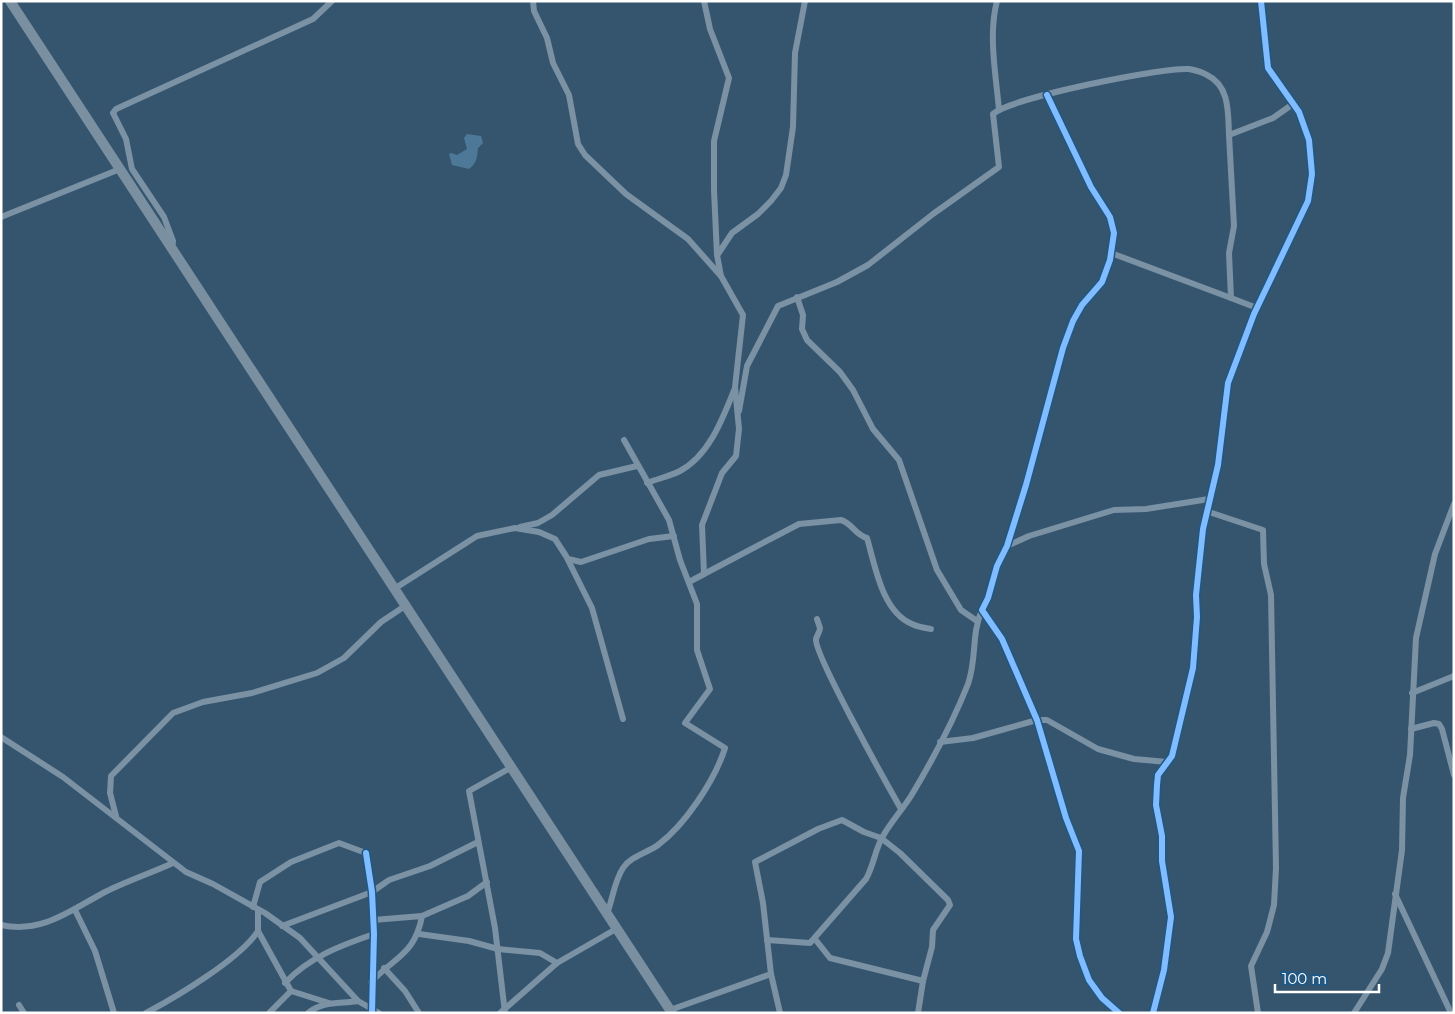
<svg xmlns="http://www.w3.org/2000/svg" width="1455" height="1014" font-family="Montserrat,sans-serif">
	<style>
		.water { fill: #4e7898 }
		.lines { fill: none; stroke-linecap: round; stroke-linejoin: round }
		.minor { stroke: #7b91a4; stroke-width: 6 }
		.primary { stroke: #7a90a1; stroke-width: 10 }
		.cycleway-casing { stroke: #1e5885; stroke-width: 9 }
		.cycleway { stroke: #80bcff; stroke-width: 6 }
	</style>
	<rect width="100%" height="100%" fill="#35556e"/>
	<path class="water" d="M467,134L481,136L483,143L478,148C477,157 477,163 469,169L452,165L449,154L451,153L457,155L467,149L464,138Z"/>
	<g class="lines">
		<g class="minor">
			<path d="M533,1L534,11L547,38L553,63L569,95L578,144L585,155L626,194L688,239L720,275"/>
			<path d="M997,1C988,35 996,75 999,110"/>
			<path d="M1047,95L1091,187L1110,217L1114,233L1110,260L1102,282L1082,305L1073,321L1063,348L1026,485L1007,546L997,566L988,598L982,610L1002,639L1037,720L1066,818L1079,851L1076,939L1080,956L1089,980L1102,998L1119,1013"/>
			<path d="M1229,135L1234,226L1229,253L1231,298L1257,308"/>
			<path d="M1,217L120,169"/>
			<path d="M172,249L173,241L164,217L132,169L126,139L113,113L116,109L313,19L332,1"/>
			<path d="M1111,253L1231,298"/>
			<path d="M718,254L732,233L758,214L771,201L781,188L786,175L793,127L795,53L805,1"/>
			<path d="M797,297L803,315L802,329L807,340L840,372L853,390L873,429L899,460L937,570L961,610L977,621"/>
			<path d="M739,411L747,366L778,306L837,282L868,265L933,214L999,167L993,114C1010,98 1162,67 1189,69C1194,70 1202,72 1207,75C1230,86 1228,113 1229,135L1273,118L1293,104"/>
			<path d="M647,483C657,479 670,476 680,471C710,455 723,417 735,388"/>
			<path d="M1206,511L1263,530L1264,564L1271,595L1276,868L1274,905L1267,932L1251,966L1258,1013"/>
			<path d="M520,527L538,523L552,515L599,475L637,466"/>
			<path d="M1007,546L1029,536L1114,510L1146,509L1209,499"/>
			<path d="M568,559L581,562L649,539L674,536"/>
			<path d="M704,574L799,524L841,520C852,523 855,535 867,538C875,565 882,612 912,624C918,627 925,628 931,629"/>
			<path d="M689,582L704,574L702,525L722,473L736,456L739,429L735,387L743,315L721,276L717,255L714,190V141L729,78L710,29L704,1"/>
			<path d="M394,589L477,536L515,528L539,532L555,539L566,556L592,608L623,719"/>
			<path d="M817,619L820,628C820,632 817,635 816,639C814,654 889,788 901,809"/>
			<path d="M1412,693L1454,676"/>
			<path d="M1411,729L1434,723L1439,724L1442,729L1454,775"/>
			<path d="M1,737L63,777L186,872L213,884L265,913L300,938L358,1001L379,1013"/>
			<path d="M940,742L973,738L1037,720H1047L1098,749L1134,759L1167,762"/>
			<path d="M116,816L110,793L111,776L173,713L203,702L252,693L317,673L344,658L381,622L405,606"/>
			<path d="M1395,894L1451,1013"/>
			<path d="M253,907L260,882L291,862L339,843L366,853L372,892L374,934L372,1012"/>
			<path d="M75,910L95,951L114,1013"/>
			<path d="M258,910V931L291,991L269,1013"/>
			<path d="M607,914C613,898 614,882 623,868C631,856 647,853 658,845C685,825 715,780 725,748L685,723L710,689L697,650V604L680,560L669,520L624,440"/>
			<path d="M373,920L422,916"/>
			<path d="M1,925C42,934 71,910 105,892C127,881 151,873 173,863"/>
			<path d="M282,926L372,892L389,880L430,866L478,842"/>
			<path d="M419,934L469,941L498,949L540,953L557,963"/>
			<path d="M815,939L830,958L923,981"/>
			<path d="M767,940L810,943L866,879C874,865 875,849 883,836C891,822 902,810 911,796C932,761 953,722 968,684C977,659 971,634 982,610"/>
			<path d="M384,968L405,991L419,1013"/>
			<path d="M771,974L780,1013"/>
			<path d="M371,982C396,956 415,954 422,916L468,896L487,882"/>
			<path d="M285,983C309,957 342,945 374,934"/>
			<path d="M291,991L329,1003"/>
			<path d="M19,1005L24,1013"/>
			<path d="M670,1010L771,974L763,903L755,862L818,829L842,820L864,832L881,838L900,853L948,900L950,905L933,930L932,947L923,981L918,1013"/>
			<path d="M146,1013C176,997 240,959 258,931"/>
			<path d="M308,1013C322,1001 341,1004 358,1001"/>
			<path d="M500,1013L557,963L616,929"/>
			<path d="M505,1013L495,928L469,791L510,768"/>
			<path d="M1153,1013L1164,970L1171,917L1162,861V836L1156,805L1157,785L1158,775L1172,756L1193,668L1197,617L1196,595L1203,529L1218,465L1228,383L1254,314L1308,201L1312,174L1309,140L1299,112L1268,68L1261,1"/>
			<path d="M1354,1013L1382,969L1388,953L1402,850L1403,798L1410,755L1416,638L1435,554L1454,504"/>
		</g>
		<path class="primary" d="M10,1L672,1013"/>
		<g class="cycleway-casing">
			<g id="cycleway">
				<path d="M1047,95L1091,187L1110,217L1114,233L1110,260L1102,282L1082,305L1073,321L1063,348L1026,485L1007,546L997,566L988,598L982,610L1002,639L1037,720L1066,818L1079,851L1076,939L1080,956L1089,980L1102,998L1119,1013"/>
				<path d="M366,853L372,892L374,934L372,1013"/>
				<path d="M1153,1013L1164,970L1171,917L1162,861V836L1156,805L1157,785L1158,775L1172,756L1193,668L1197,617L1196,595L1203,529L1218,465L1228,383L1254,314L1308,201L1312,174L1309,140L1299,112L1268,68L1261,1"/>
			</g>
		</g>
		<use href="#cycleway" class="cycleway"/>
	</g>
	<rect width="1455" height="1014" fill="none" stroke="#ffffff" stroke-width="5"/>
	<path d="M1275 984v8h104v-8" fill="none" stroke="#ffffff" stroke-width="2.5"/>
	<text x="1282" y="984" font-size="15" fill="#ffffff" stroke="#1e5885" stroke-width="4" paint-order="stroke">100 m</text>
</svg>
